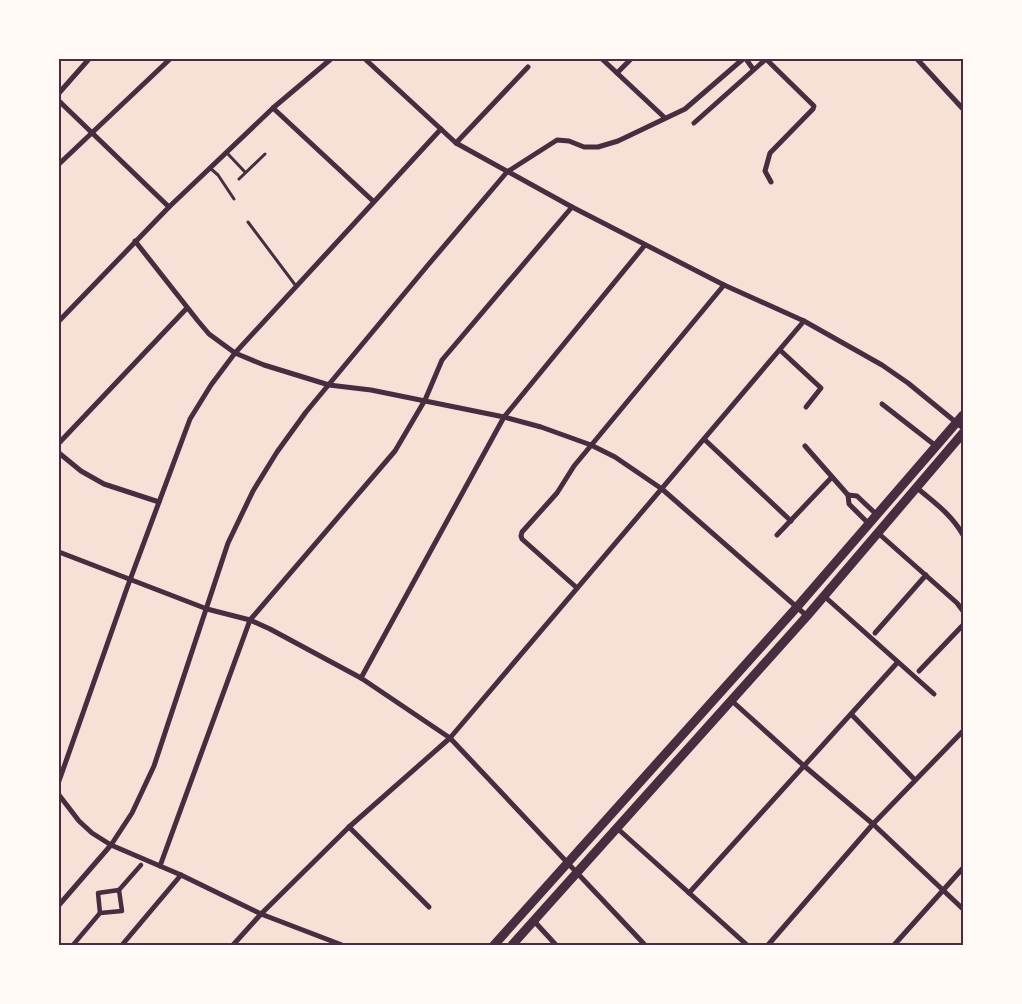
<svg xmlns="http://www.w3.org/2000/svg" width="1022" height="1004" font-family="Literata,serif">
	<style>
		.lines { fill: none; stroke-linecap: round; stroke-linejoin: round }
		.service { stroke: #4a2c40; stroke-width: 3 }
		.pedestrian { stroke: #4a2c40; stroke-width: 4.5 }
		.minor { stroke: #4a2c40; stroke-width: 5 }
		.secondary { stroke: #4a2c40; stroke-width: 9 }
		.neatline { fill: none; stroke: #4a2c40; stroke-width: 2 }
	</style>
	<rect width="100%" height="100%" fill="#f7e1d7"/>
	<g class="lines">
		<g class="service">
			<path d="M227,153L245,172"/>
			<path d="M210,168L218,175L234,199"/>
			<path d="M239,179L265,154"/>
			<path d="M248,222L296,286"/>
		</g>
		<g class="pedestrian">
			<path d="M119,890L122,911L100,913L98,893Z"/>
			<path d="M119,890L141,865"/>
			<path d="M73,945L100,913"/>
		</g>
		<g class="minor">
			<path d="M365,59L456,143L572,207L724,285L804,321L882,365L908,383L963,428"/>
			<path d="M602,59L665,118"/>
			<path d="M746,59L753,69"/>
			<path d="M766,59L814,106L813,109L770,153L765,171L771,182"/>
			<path d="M917,59L963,109"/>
			<path d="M617,73L631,59"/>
			<path d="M59,93L89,59"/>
			<path d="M59,101L169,207"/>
			<path d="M273,108L373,201"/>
			<path d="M694,123L766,59"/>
			<path d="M456,143L528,67"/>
			<path d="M59,164L170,59"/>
			<path d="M135,241L198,321L209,334L235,353L264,365L329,385L371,390L504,417L541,427L591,445L615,457L662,489L807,616"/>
			<path d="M59,321L169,207L273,108L331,59"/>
			<path d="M780,350L821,388L806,407"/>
			<path d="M882,404L936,446"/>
			<path d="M704,439L791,521"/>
			<path d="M59,443L187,308"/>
			<path d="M805,446L848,495L849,504L869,524"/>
			<path d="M59,453L81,471L104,484L159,502"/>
			<path d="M917,488C934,502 952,515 963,535"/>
			<path d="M848,495L857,496L877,515"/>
			<path d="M878,533L957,603L963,611"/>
			<path d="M777,535L832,477"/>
			<path d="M59,552L207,609L250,620L270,629L361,678L450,738L645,945"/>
			<path d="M577,588L522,539L521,536L522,532L557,493L574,466L724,285"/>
			<path d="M824,596L934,694"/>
			<path d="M875,633L926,575"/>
			<path d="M919,671L963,625"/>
			<path d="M361,678L504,417L645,245"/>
			<path d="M732,701L803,765L873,824L963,909"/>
			<path d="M852,715L915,780"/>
			<path d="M59,781L127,588L190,419L211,385L235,353L441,129"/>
			<path d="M59,795L79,821L92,833L111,845L181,875L261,914L342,945"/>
			<path d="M349,827L429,907"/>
			<path d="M618,829L747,945"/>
			<path d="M160,866L250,620L395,451L425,400L442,360L572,207"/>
			<path d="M689,893L897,663"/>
			<path d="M59,905L111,845L132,813L154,766L228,543L253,491L277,452L306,412L428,265L507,172L557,140L569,141L584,147H598L618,141L685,109L743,59"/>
			<path d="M534,921L556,945"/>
			<path d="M122,945L181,875"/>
			<path d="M233,945L261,914L349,827L450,738L804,321"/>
			<path d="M768,945L873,824L963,731"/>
			<path d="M894,945L963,868"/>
		</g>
		<g class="secondary">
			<path d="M494,945L797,607L963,415"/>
			<path d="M512,945L807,616L963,433"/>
		</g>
	</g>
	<rect width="1022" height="1004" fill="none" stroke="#fffaf5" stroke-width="120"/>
	<rect x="60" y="60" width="902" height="884" class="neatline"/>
</svg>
